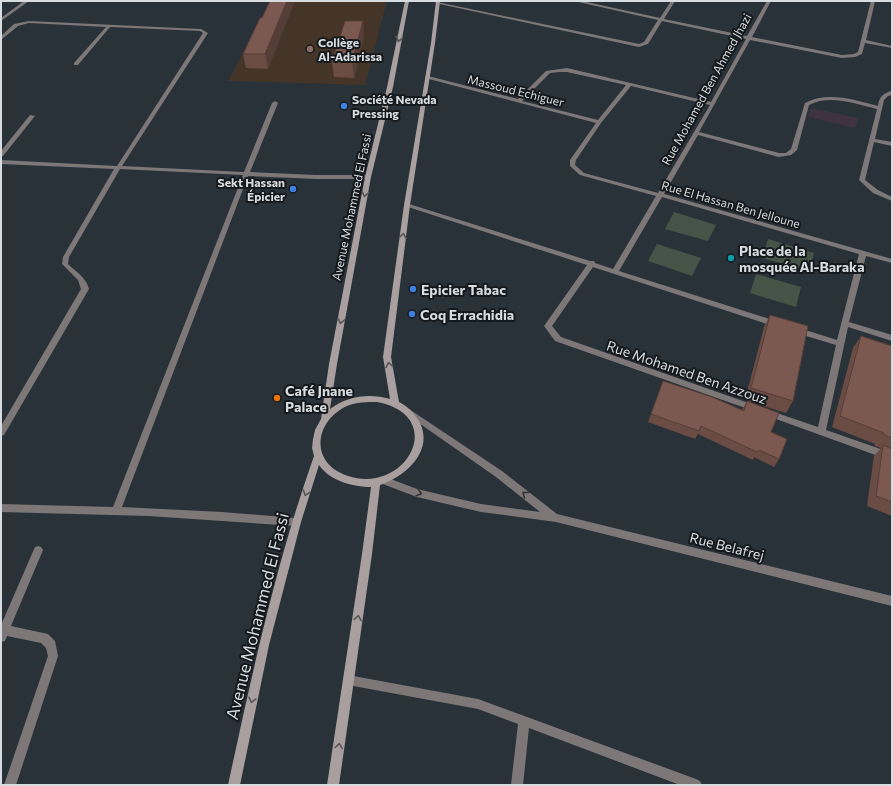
<svg xmlns="http://www.w3.org/2000/svg" width="893" height="786" font-family="Commissioner,sans-serif">
	<style>
		.education { fill: #443528 }
		.medical { fill: #3f3342 }
		.green { fill: #445446 }
		.lines { fill: none; stroke-linecap: round; stroke-linejoin: round }
		.service { fill: #7d7777; fill-rule: evenodd }
		.minor { fill: #7d7777; fill-rule: evenodd }
		.secondary { fill: #a99f9f; fill-rule: evenodd }
		.wall { fill: #6a4c45 }
		.shaded-wall { fill: #563e38 }
		.building { fill: #7b5850; stroke: #563e38 }
		.oneway { stroke: #585557 }
		.oneway2 { stroke: #343537 }
		.education-dot { fill: #8d6e63; stroke: #15191c; stroke-width: 1.5 }
		.shop-dot { fill: #3f7fe0; stroke: #15191c; stroke-width: 1.5 }
		.culture-dot { fill: #0f9aa8; stroke: #15191c; stroke-width: 1.5 }
		.food-dot { fill: #e8710a; stroke: #15191c; stroke-width: 1.5 }
		.labels { text-anchor: middle; dominant-baseline: central; stroke-width: 4; stroke-linejoin: round; paint-order: stroke }
		.far-poi-label { font-size: 12px; font-weight: bold; fill: #d7dce1; stroke: #15191c; text-anchor: start }
		.far-street-label { font-size: 12px; fill: #d7dce1; stroke: #15191c }
		.poi-label { font-size: 14px; font-weight: bold; fill: #d7dce1; stroke: #15191c; text-anchor: start }
		.street-label { font-size: 14px; fill: #d7dce1; stroke: #15191c }
		.near-street-label { font-size: 17px; fill: #d7dce1; stroke: #15191c }
	</style>
	<rect width="100%" height="100%" fill="#293239"/>
	<path class="education" d="M271,1H387L365,85L228,81Z"/>
	<path class="medical" d="M811,108L858,118L855,128L808,117Z"/>
	<g class="green">
		<path d="M674,212L716,225L708,241L665,229Z"/>
		<path d="M768,239L814,253L809,271L762,258Z"/>
		<path d="M657,244L701,258L692,276L648,261Z"/>
		<path d="M756,274L801,287L796,307L750,293Z"/>
	</g>
	<g class="lines">
		<path class="service" d="M24,1H29L1,21V18Z"/>
		<g class="minor">
			<path d="M574,1H582L660,18L671,1H675L664,19L747,36L767,1H771L752,37L842,55L854,54L858,52L871,1H875L866,40L892,46V48L865,43L862,54L855,57L842,58L750,40L699,132L779,153H786L791,149L805,103C828,91 854,100 878,106C879,97 883,93 892,91V95L888,96L884,100L875,139L892,142V146L874,142L865,180L878,190L892,197V201L873,193L859,180L877,109C856,104 830,94 809,105L797,150L791,155L779,157L698,135L664,194L892,259V263L866,256L849,322L892,335V341L848,327L826,430L892,453V461L765,415L764,413L765,411L768,410L818,427L836,345L793,332L792,330L796,327L837,340L859,254L662,197L619,271L779,322L780,324L779,326H773L593,267L552,326L561,337L757,406L758,408L757,410L754,411L555,341L544,326L587,265L405,206V204H409L590,261H594L595,263L613,269L656,196L580,175L570,166V160L596,123L425,78L428,76L518,99L546,71L567,68L711,102L746,39L662,21L648,44L639,47L435,3L437,2L639,44L644,42L658,20ZM560,72H567L626,85L598,120L522,101L550,73ZM631,86L710,105L658,193L584,173L575,165L576,160L601,123Z"/>
			<path d="M29,21L201,29L208,33L122,166L244,172L272,103L275,101L278,103L250,172L316,175H368L371,177L368,179H316L248,176L122,507L222,512L296,518L299,519L301,522L299,525L296,526L148,516L1,512V504L113,507L243,175L120,169L69,257L68,264C76,272 86,277 89,289L4,435L1,436V426L81,289L78,280L62,264L63,257L114,169L1,164V160L117,166L203,33L200,31L110,27L78,65H74V63L106,27L29,23L18,26L1,40V36L14,24Z"/>
			<path d="M30,115L35,116L3,156L1,157V151Z"/>
			<path d="M409,409L502,471L557,514L892,596V606L556,522L481,512L417,497L380,483L379,480L380,477L383,476L417,489L481,504L540,512L496,477L406,414L405,412L406,410Z"/>
			<path d="M38,546L41,547L43,550L11,626L48,634L55,641L58,656L16,785H4L48,656L46,648L41,643L7,636L5,641L1,642V625L35,547Z"/>
			<path d="M348,675L478,699L696,779L700,781L702,785H680L529,728L523,785H511L518,724L478,709L348,685L344,684L343,680L344,676Z"/>
		</g>
		<path class="secondary" d="M405,1H409L393,87L371,177L337,364L330,409C347,396 370,393 390,399L383,357L404,205L431,43L436,1H440L435,43L410,205L391,357L399,402C409,407 415,414 420,423C434,452 404,477 380,485L372,554L339,785H327L362,554L371,487C353,487 330,481 319,465L301,522L269,645L240,785H228C252,674 276,563 314,456L312,448L313,439L315,430L321,419L329,364L365,177L387,87ZM377,402C449,416 406,495 348,476C310,464 313,422 347,406C356,402 367,402 377,402Z"/>
	</g>
	<g class="wall">
		<path d="M260,18L268,69L246,68L243,54Z"/>
		<path d="M364,36L354,78L334,77L332,62Z"/>
		<path d="M770,315L793,401L786,413L745,400L764,327Z"/>
		<path d="M861,336L892,346V516L867,506L874,456L881,448L875,446V444L832,427L853,348Z"/>
		<path d="M663,381L742,410L747,401L771,432L779,459L774,467L754,457L753,460L698,434L695,439L648,422Z"/>
	</g>
	<g class="shaded-wall">
		<path d="M287,1H295L268,69L265,54Z"/>
		<path d="M363,21L364,36L354,78L352,62Z"/>
	</g>
	<g class="building">
		<path d="M270,1H287L265,54H243L260,18H262Z"/>
		<path d="M345,21H363L352,62H332Z"/>
		<path d="M770,315L808,326L793,401L751,388Z"/>
		<path d="M861,336L892,346V438L884,435V433L840,416Z"/>
		<path d="M663,381L712,397L744,411L747,401L779,413L771,432L787,439L779,459L759,450L757,452L701,426L699,431L651,414Z"/>
		<path d="M883,445L892,449V502L876,496Z"/>
	</g>
	<defs><path id="oneway-chevron" d="M-2-3.5L2.5 0L-2 3.5" fill="none" stroke-width="1.6" stroke-linecap="round" stroke-linejoin="round"/></defs>
	<g class="oneway">
		<use href="#oneway-chevron" transform="translate(399 39) rotate(101)"/>
		<use href="#oneway-chevron" transform="translate(365 194) rotate(101)"/>
		<use href="#oneway-chevron" transform="translate(403 236) rotate(-83)"/>
		<use href="#oneway-chevron" transform="translate(341 321) rotate(101)"/>
		<use href="#oneway-chevron" transform="translate(389 365) rotate(-99)"/>
		<use href="#oneway-chevron" transform="translate(306 493) rotate(109)"/>
		<use href="#oneway-chevron" transform="translate(358 618) rotate(-81)"/>
		<use href="#oneway-chevron" transform="translate(252 700) rotate(102)"/>
		<use href="#oneway-chevron" transform="translate(339 746) rotate(-82)"/>
	</g>
	<g class="oneway2">
		<use href="#oneway-chevron" transform="translate(419 493) rotate(16)"/>
		<use href="#oneway-chevron" transform="translate(525 494) rotate(-142)"/>
	</g>
	<circle class="education-dot" cx="310" cy="49" r="4"/>
	<g class="shop-dot">
		<circle cx="344" cy="106" r="4"/>
		<circle cx="293" cy="189" r="4"/>
		<circle cx="413" cy="289" r="4"/>
		<circle cx="412" cy="314" r="4"/>
	</g>
	<circle class="culture-dot" cx="731" cy="258" r="4"/>
	<circle class="food-dot" cx="277" cy="398" r="4"/>
	<g class="labels">
		<g class="far-poi-label">
			<text x="318" y="42">Collège<tspan x="318" dy="14">Al-Adarissa</tspan></text>
			<text x="352" y="99">Société Nevada<tspan x="352" dy="14">Pressing</tspan></text>
			<text x="285" y="182" text-anchor="end">Sekt Hassan<tspan x="285" dy="14">Épicier</tspan></text>
		</g>
		<g class="far-street-label">
			<text transform="translate(706 89) rotate(-61)">Rue Mohamed Ben Ahmed Jhazi</text>
			<text transform="translate(516 90) rotate(14)">Massoud Echiguer</text>
			<text transform="translate(731 204) rotate(16)">Rue El Hassan Ben Jelloune</text>
			<text transform="translate(351 207) rotate(-78)">Avenue Mohammed El Fassi</text>
		</g>
		<g class="poi-label">
			<text x="739" y="250">Place de la<tspan x="739" dy="16">mosquée Al-Baraka</tspan></text>
			<text x="421" y="289">Epicier Tabac</text>
			<text x="420" y="314">Coq Errachidia</text>
			<text x="285" y="390">Café Jnane<tspan x="285" dy="16">Palace</tspan></text>
		</g>
		<g class="street-label">
			<text transform="translate(687 372) rotate(19)">Rue Mohamed Ben Azzouz</text>
			<text transform="translate(727 546) rotate(14)">Rue Belafrej</text>
		</g>
		<g class="near-street-label">
			<text transform="translate(257 616) rotate(-76)">Avenue Mohammed El Fassi</text>
		</g>
	</g>
	<rect width="893" height="786" fill="none" stroke="#d7dce1" stroke-width="4"/>
</svg>
